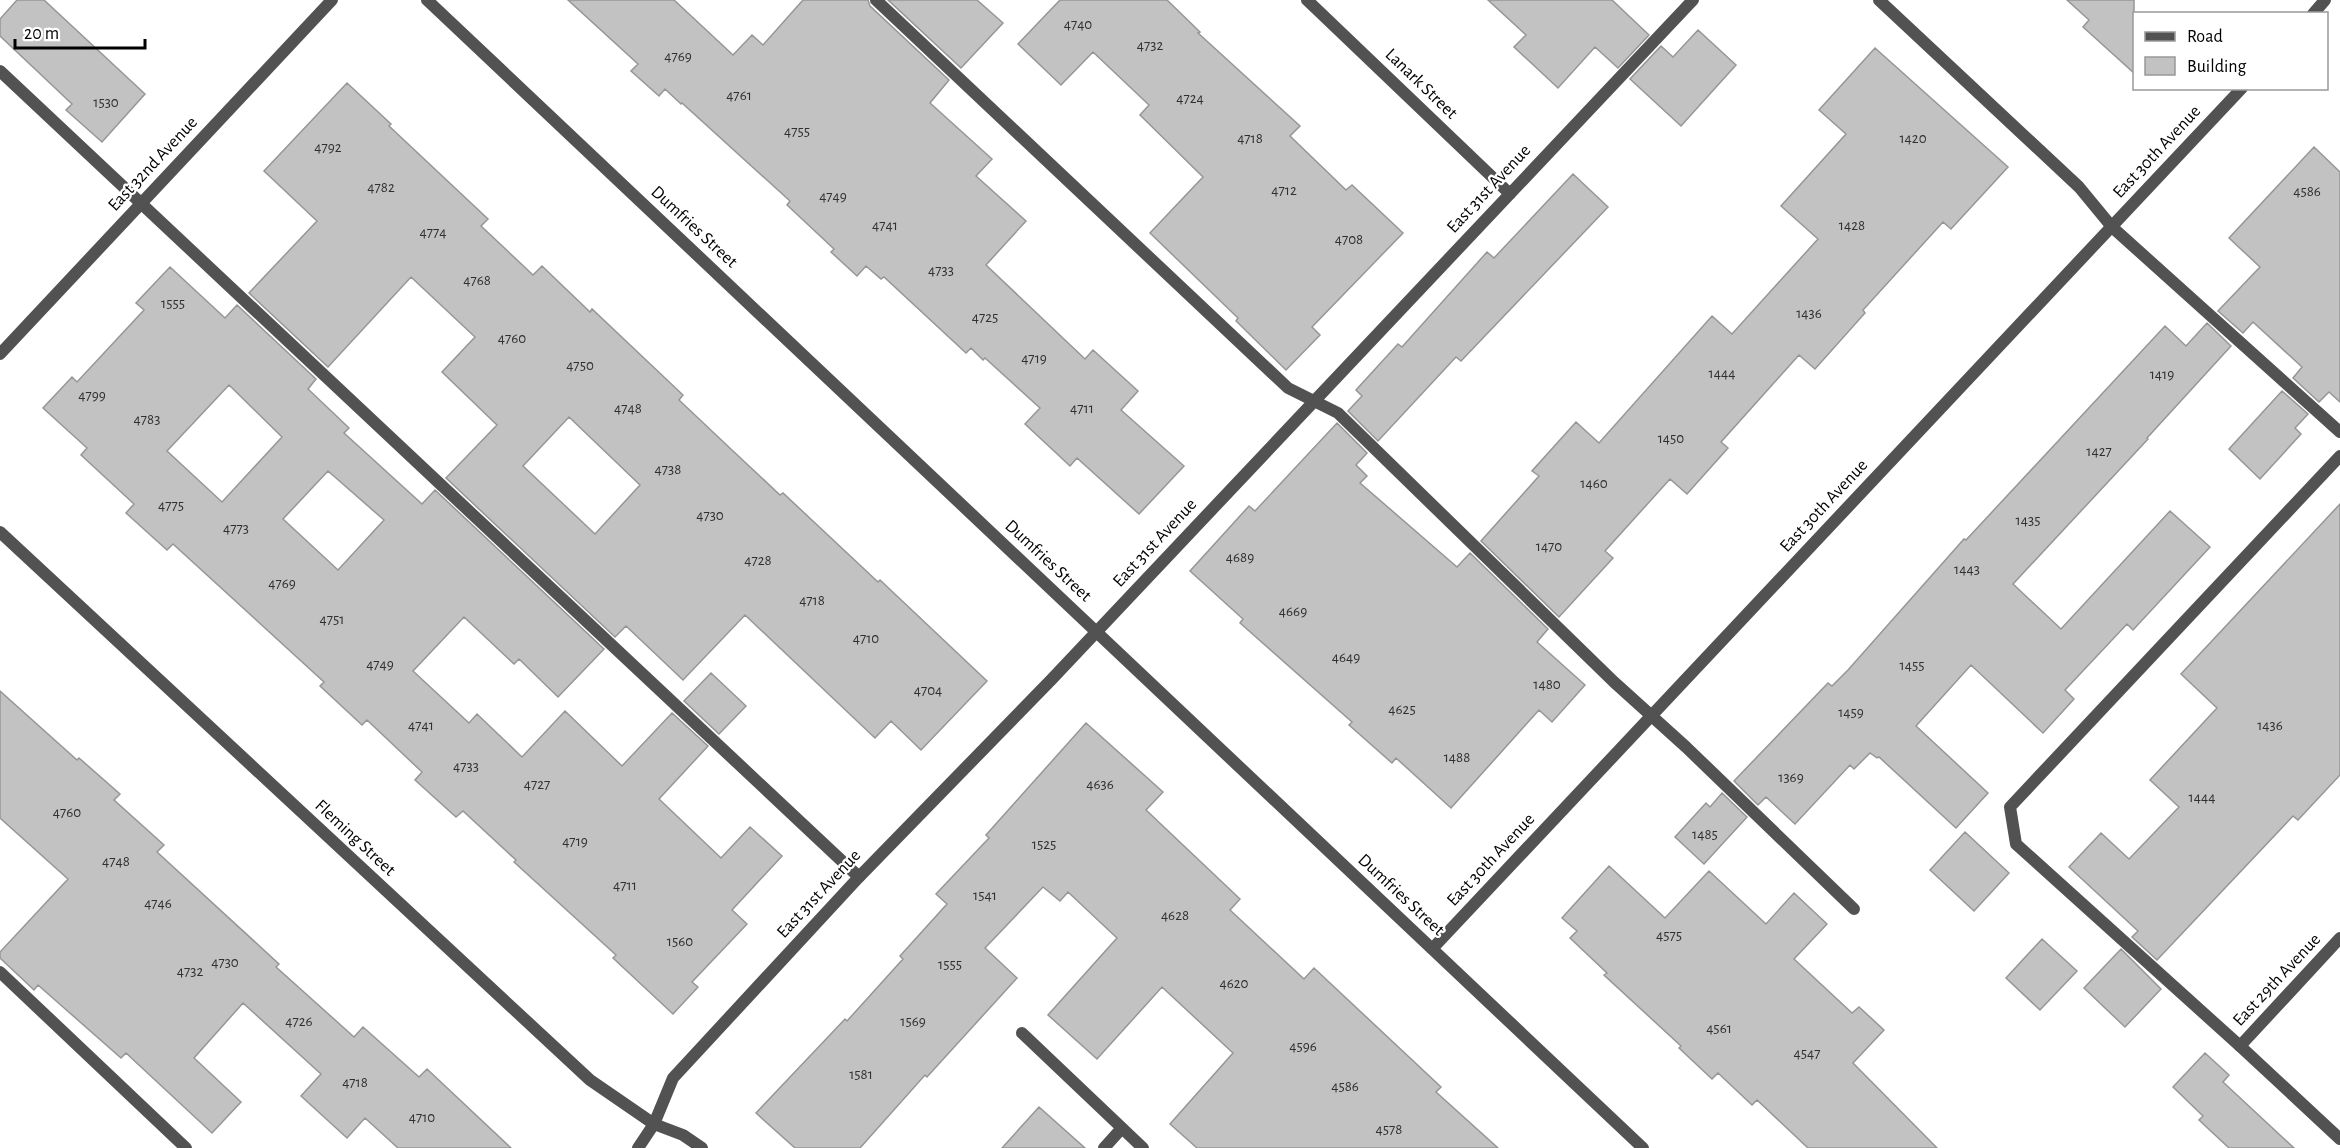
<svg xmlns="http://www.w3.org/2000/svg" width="2340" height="1148" font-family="'Alegreya Sans',sans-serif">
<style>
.building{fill:#c2c2c2;stroke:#969696;stroke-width:1.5;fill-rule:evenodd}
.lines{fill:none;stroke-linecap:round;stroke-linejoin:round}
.service{stroke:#525252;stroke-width:12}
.minor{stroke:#525252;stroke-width:12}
.labels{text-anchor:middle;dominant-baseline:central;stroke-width:4.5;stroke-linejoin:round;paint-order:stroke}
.number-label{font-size:15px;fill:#303030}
.street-label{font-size:18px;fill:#000;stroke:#fff}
</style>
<rect width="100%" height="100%" fill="#fff"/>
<!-- building -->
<path class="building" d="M 17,0 L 44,0 L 145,94 L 102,142 L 66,110 L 72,104 L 0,36 L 0,19 Z
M 568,0 L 674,0 L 733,55 L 752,35 L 763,45 L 803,0 L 868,0 L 870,6 L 949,80 L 930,103 L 992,159 L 976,176 L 1026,221 L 986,265 L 1085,359 L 1093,350 L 1138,391 L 1121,410 L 1184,466 L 1139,514 L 1077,458 L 1070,466 L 1025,424 L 1040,408 L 985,358 L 983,360 L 971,348 L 966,353 L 884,277 L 881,279 L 866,266 L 857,276 L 831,252 L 834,249 L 787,205 L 790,201 L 682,103 L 681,104 L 665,89 L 659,96 L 631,71 L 638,64 Z
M 888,0 L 977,0 L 1003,23 L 961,68 Z
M 1060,0 L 1167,0 L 1200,32 L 1198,33 L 1300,126 L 1290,136 L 1346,190 L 1352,185 L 1403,233 L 1312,327 L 1320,335 L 1286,370 L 1236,321 L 1238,318 L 1150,233 L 1203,177 L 1140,115 L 1149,105 L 1093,52 L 1061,85 L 1018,44 Z
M 1488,0 L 1612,0 L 1649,35 L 1618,68 L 1595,47 L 1558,88 L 1514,47 L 1526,35 Z
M 2067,0 L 2134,0 L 2134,73 L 2083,27 L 2089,20 Z
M 1698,30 L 1736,65 L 1681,126 L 1630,79 L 1661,46 L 1673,57 Z
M 1875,48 L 2008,167 L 1951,229 L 1943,222 L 1863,310 L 1865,313 L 1815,369 L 1799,355 L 1721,442 L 1728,448 L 1687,494 L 1670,479 L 1605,551 L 1613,558 L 1559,617 L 1481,541 L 1539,476 L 1532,471 L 1576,422 L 1599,443 L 1712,316 L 1732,334 L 1818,239 L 1781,206 L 1846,134 L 1819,110 Z
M 347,83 L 391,124 L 389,126 L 488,219 L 481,226 L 533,275 L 542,266 L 590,312 L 592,309 L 683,395 L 679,400 L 733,451 L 780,495 L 783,493 L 878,582 L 880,580 L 987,681 L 921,750 L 891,721 L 875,738 L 745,615 L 683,680 L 626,626 L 615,637 L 446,478 L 497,425 L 442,372 L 475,337 L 411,277 L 328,367 L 249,293 L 317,221 L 264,171 ZM 569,417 L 640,485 L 595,534 L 523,466 Z
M 2314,147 L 2340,172 L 2340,402 L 2329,392 L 2319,402 L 2293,378 L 2302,367 L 2253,322 L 2243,333 L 2218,311 L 2260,267 L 2229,238 Z
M 1573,174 L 1608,207 L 1461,361 L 1456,357 L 1378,441 L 1348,411 L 1362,396 L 1356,390 L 1398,344 L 1402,347 L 1487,252 L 1494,258 Z
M 170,267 L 225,318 L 237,305 L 316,379 L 308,389 L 349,428 L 344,433 L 422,504 L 435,490 L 604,649 L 558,697 L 519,659 L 514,664 L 464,617 L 413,671 L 469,723 L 477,714 L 522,757 L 565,711 L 622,766 L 672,713 L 708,746 L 659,799 L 721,858 L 750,827 L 782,856 L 732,910 L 747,924 L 692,982 L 698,987 L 673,1014 L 613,958 L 616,955 L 514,862 L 516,860 L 463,811 L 456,817 L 415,780 L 422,772 L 367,720 L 362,725 L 320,686 L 324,682 L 173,544 L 167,550 L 126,513 L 134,504 L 81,455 L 87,448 L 43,408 L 72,377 L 77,382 L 144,310 L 136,303 ZM 229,385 L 282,437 L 222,502 L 167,451 ZM 328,471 L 384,520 L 338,570 L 283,519 Z
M 2207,323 L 2231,346 L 2147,438 L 2148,439 L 2013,584 L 2061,629 L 2170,511 L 2210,547 L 2133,630 L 2127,624 L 2065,690 L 2074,699 L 2043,733 L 1971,665 L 1916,726 L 1988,793 L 1956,828 L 1879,757 L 1877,758 L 1870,753 L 1854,769 L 1850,765 L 1795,824 L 1766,797 L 1758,805 L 1734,781 L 1828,683 L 1832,686 L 1848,670 L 1964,539 L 1966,540 L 2165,326 L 2186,346 Z
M 2282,391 L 2308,414 L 2295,428 L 2301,434 L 2260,479 L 2229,449 Z
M 1337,423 L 1367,453 L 1356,465 L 1367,476 L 1360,483 L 1457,567 L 1470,553 L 1548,629 L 1537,642 L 1585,685 L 1552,722 L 1539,710 L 1451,808 L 1396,758 L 1392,763 L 1349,725 L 1352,722 L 1240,623 L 1243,619 L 1190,571 L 1249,506 L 1255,511 Z
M 2340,504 L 2340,775 L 2298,820 L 2293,816 L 2157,960 L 2132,937 L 2138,931 L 2069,867 L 2101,833 L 2129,859 L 2179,807 L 2150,780 L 2217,708 L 2181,674 Z
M 711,673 L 746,706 L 719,734 L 684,701 Z
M 0,691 L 77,760 L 79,758 L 120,794 L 114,800 L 164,845 L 157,852 L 279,964 L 276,967 L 354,1037 L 363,1027 L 419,1077 L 427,1069 L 511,1148 L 398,1148 L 365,1118 L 347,1138 L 301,1096 L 321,1074 L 243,1003 L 194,1058 L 241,1102 L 212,1133 L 126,1053 L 121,1058 L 38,985 L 34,990 L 0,958 L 0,952 L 68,879 L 0,818 Z
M 1086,723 L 1163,792 L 1146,810 L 1240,899 L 1230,910 L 1304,979 L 1314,968 L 1441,1087 L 1436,1092 L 1498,1148 L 1197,1148 L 1170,1124 L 1233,1053 L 1162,987 L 1097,1059 L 1048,1015 L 1117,938 L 1068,892 L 1060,901 L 1043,887 L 985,948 L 1017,978 L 927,1077 L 925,1075 L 860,1148 L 795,1148 L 756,1113 L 845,1019 L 847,1021 L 903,959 L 900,956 L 947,904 L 936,894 L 989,838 L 986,835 Z
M 1722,793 L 1747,817 L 1704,864 L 1675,837 L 1706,803 L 1710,807 Z
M 1965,832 L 2009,873 L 1974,911 L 1930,870 Z
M 1609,866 L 1665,918 L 1709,871 L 1766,924 L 1794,893 L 1827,924 L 1794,959 L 1852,1013 L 1859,1007 L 1884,1030 L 1853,1063 L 1937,1148 L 1808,1148 L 1757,1100 L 1752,1105 L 1718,1073 L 1712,1079 L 1679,1048 L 1681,1046 L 1604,975 L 1607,973 L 1570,938 L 1577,931 L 1562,918 Z
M 2042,939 L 2077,971 L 2040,1010 L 2006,978 Z
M 2121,949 L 2161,989 L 2125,1027 L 2084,988 Z
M 2205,1053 L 2229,1075 L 2223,1082 L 2294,1148 L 2229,1148 L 2199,1120 L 2203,1116 L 2173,1087 Z
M 1039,1107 L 1085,1148 L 1002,1148 Z"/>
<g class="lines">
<!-- service -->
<path class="service" d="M 876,0 L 1288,388 L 1338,413 L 1614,682 L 1686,747 L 1854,909
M 1879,0 L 2079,187 L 2112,227 L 2340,432
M 0,71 L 859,877
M 2340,456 L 2010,807 L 2016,844 L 2240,1046 L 2340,1139
M 0,972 L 186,1148
M 1022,1033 L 1122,1128
M 1104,1148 L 1122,1128 L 1143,1148"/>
<!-- minor -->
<path class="minor" d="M 427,0 L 1643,1148
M 1307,0 L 1510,194
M 2313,14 L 2325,0
M 0,354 L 332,0
M 0,532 L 590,1080 L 654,1124 L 683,1135 L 702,1148
M 1432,949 L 2242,88
M 2240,1046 L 2340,938
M 638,1148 L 654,1124 L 673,1078 L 859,877 L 1051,680 L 1693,0"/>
</g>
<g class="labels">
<!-- number labels -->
<g class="number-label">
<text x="1078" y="24">4740</text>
<text x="1150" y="45">4732</text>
<text x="678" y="56">4769</text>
<text x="739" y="95">4761</text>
<text x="1190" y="98">4724</text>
<text x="106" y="102">1530</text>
<text x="797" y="131">4755</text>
<text x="1250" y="138">4718</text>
<text x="1913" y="138">1420</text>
<text x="328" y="147">4792</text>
<text x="381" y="187">4782</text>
<text x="1284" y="190">4712</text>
<text x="2307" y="191">4586</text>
<text x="833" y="196">4749</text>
<text x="885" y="225">4741</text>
<text x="1852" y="225">1428</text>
<text x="433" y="232">4774</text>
<text x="1349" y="239">4708</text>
<text x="941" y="270">4733</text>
<text x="477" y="280">4768</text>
<text x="173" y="303">1555</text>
<text x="1809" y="313">1436</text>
<text x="985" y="317">4725</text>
<text x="512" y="338">4760</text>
<text x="1034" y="358">4719</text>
<text x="580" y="365">4750</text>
<text x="1722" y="373">1444</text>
<text x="2162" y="374">1419</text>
<text x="92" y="395">4799</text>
<text x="628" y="408">4748</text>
<text x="1082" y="408">4711</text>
<text x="147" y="419">4783</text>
<text x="1671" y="438">1450</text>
<text x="2099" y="451">1427</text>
<text x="668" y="469">4738</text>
<text x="1594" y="483">1460</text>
<text x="171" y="505">4775</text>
<text x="710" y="515">4730</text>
<text x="2028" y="520">1435</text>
<text x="236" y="528">4773</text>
<text x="1549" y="546">1470</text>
<text x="1240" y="557">4689</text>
<text x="758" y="560">4728</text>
<text x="1967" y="569">1443</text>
<text x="282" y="583">4769</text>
<text x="812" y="600">4718</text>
<text x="1293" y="611">4669</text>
<text x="332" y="619">4751</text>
<text x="866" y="638">4710</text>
<text x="1346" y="657">4649</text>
<text x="380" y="664">4749</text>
<text x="1912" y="665">1455</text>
<text x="1547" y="684">1480</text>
<text x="928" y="690">4704</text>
<text x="1402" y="709">4625</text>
<text x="1851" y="712">1459</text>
<text x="421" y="725">4741</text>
<text x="2270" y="725">1436</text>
<text x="1457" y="757">1488</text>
<text x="466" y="766">4733</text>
<text x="1791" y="777">1369</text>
<text x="537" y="784">4727</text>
<text x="1100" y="784">4636</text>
<text x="2202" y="797">1444</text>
<text x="67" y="812">4760</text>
<text x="1705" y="834">1485</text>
<text x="575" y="841">4719</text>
<text x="1044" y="844">1525</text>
<text x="116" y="861">4748</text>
<text x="625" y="885">4711</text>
<text x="985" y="895">1541</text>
<text x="158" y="903">4746</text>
<text x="1175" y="915">4628</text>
<text x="1669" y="935">4575</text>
<text x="680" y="941">1560</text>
<text x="225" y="962">4730</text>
<text x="950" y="964">1555</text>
<text x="190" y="971">4732</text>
<text x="1234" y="983">4620</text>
<text x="299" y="1021">4726</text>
<text x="913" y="1021">1569</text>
<text x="1719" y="1028">4561</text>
<text x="1303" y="1046">4596</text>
<text x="1807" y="1053">4547</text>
<text x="861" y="1074">1581</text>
<text x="355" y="1082">4718</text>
<text x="1345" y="1086">4586</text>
<text x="422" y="1117">4710</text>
<text x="1389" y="1129">4578</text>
</g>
<!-- street labels -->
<g class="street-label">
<text transform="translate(1421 84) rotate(44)">Lanark Street</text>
<text transform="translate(2157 152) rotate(-47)">East 30th Avenue</text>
<text transform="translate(153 164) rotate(-47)">East 32nd Avenue</text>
<text transform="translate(1489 189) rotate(-47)">East 31st Avenue</text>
<text transform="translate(694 227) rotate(43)">Dumfries Street</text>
<text transform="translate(1824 506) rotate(-47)">East 30th Avenue</text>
<text transform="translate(1155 543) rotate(-47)">East 31st Avenue</text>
<text transform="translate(1048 561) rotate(43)">Dumfries Street</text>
<text transform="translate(355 838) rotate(43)">Fleming Street</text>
<text transform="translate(1491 860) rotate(-47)">East 30th Avenue</text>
<text transform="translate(819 894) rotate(-47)">East 31st Avenue</text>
<text transform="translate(1401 895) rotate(43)">Dumfries Street</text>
<text transform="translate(2277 980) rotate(-47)">East 29th Avenue</text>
</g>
</g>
<!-- legend -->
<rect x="2133" y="12" width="195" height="78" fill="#ffffff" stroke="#999999" stroke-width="1.5"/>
<rect x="2145" y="32" width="30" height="9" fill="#525252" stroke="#999999" stroke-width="1.5"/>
<text x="2187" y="42" font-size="18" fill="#000000">Road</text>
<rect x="2145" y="57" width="30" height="18" fill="#c2c2c2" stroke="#999999" stroke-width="1.5"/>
<text x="2187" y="72" font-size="18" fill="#000000">Building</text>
<!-- scale -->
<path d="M15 39v9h130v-9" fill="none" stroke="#000000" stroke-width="3"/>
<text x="24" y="39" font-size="18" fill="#000000" stroke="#ffffff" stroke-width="4.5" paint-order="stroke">20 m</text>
</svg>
